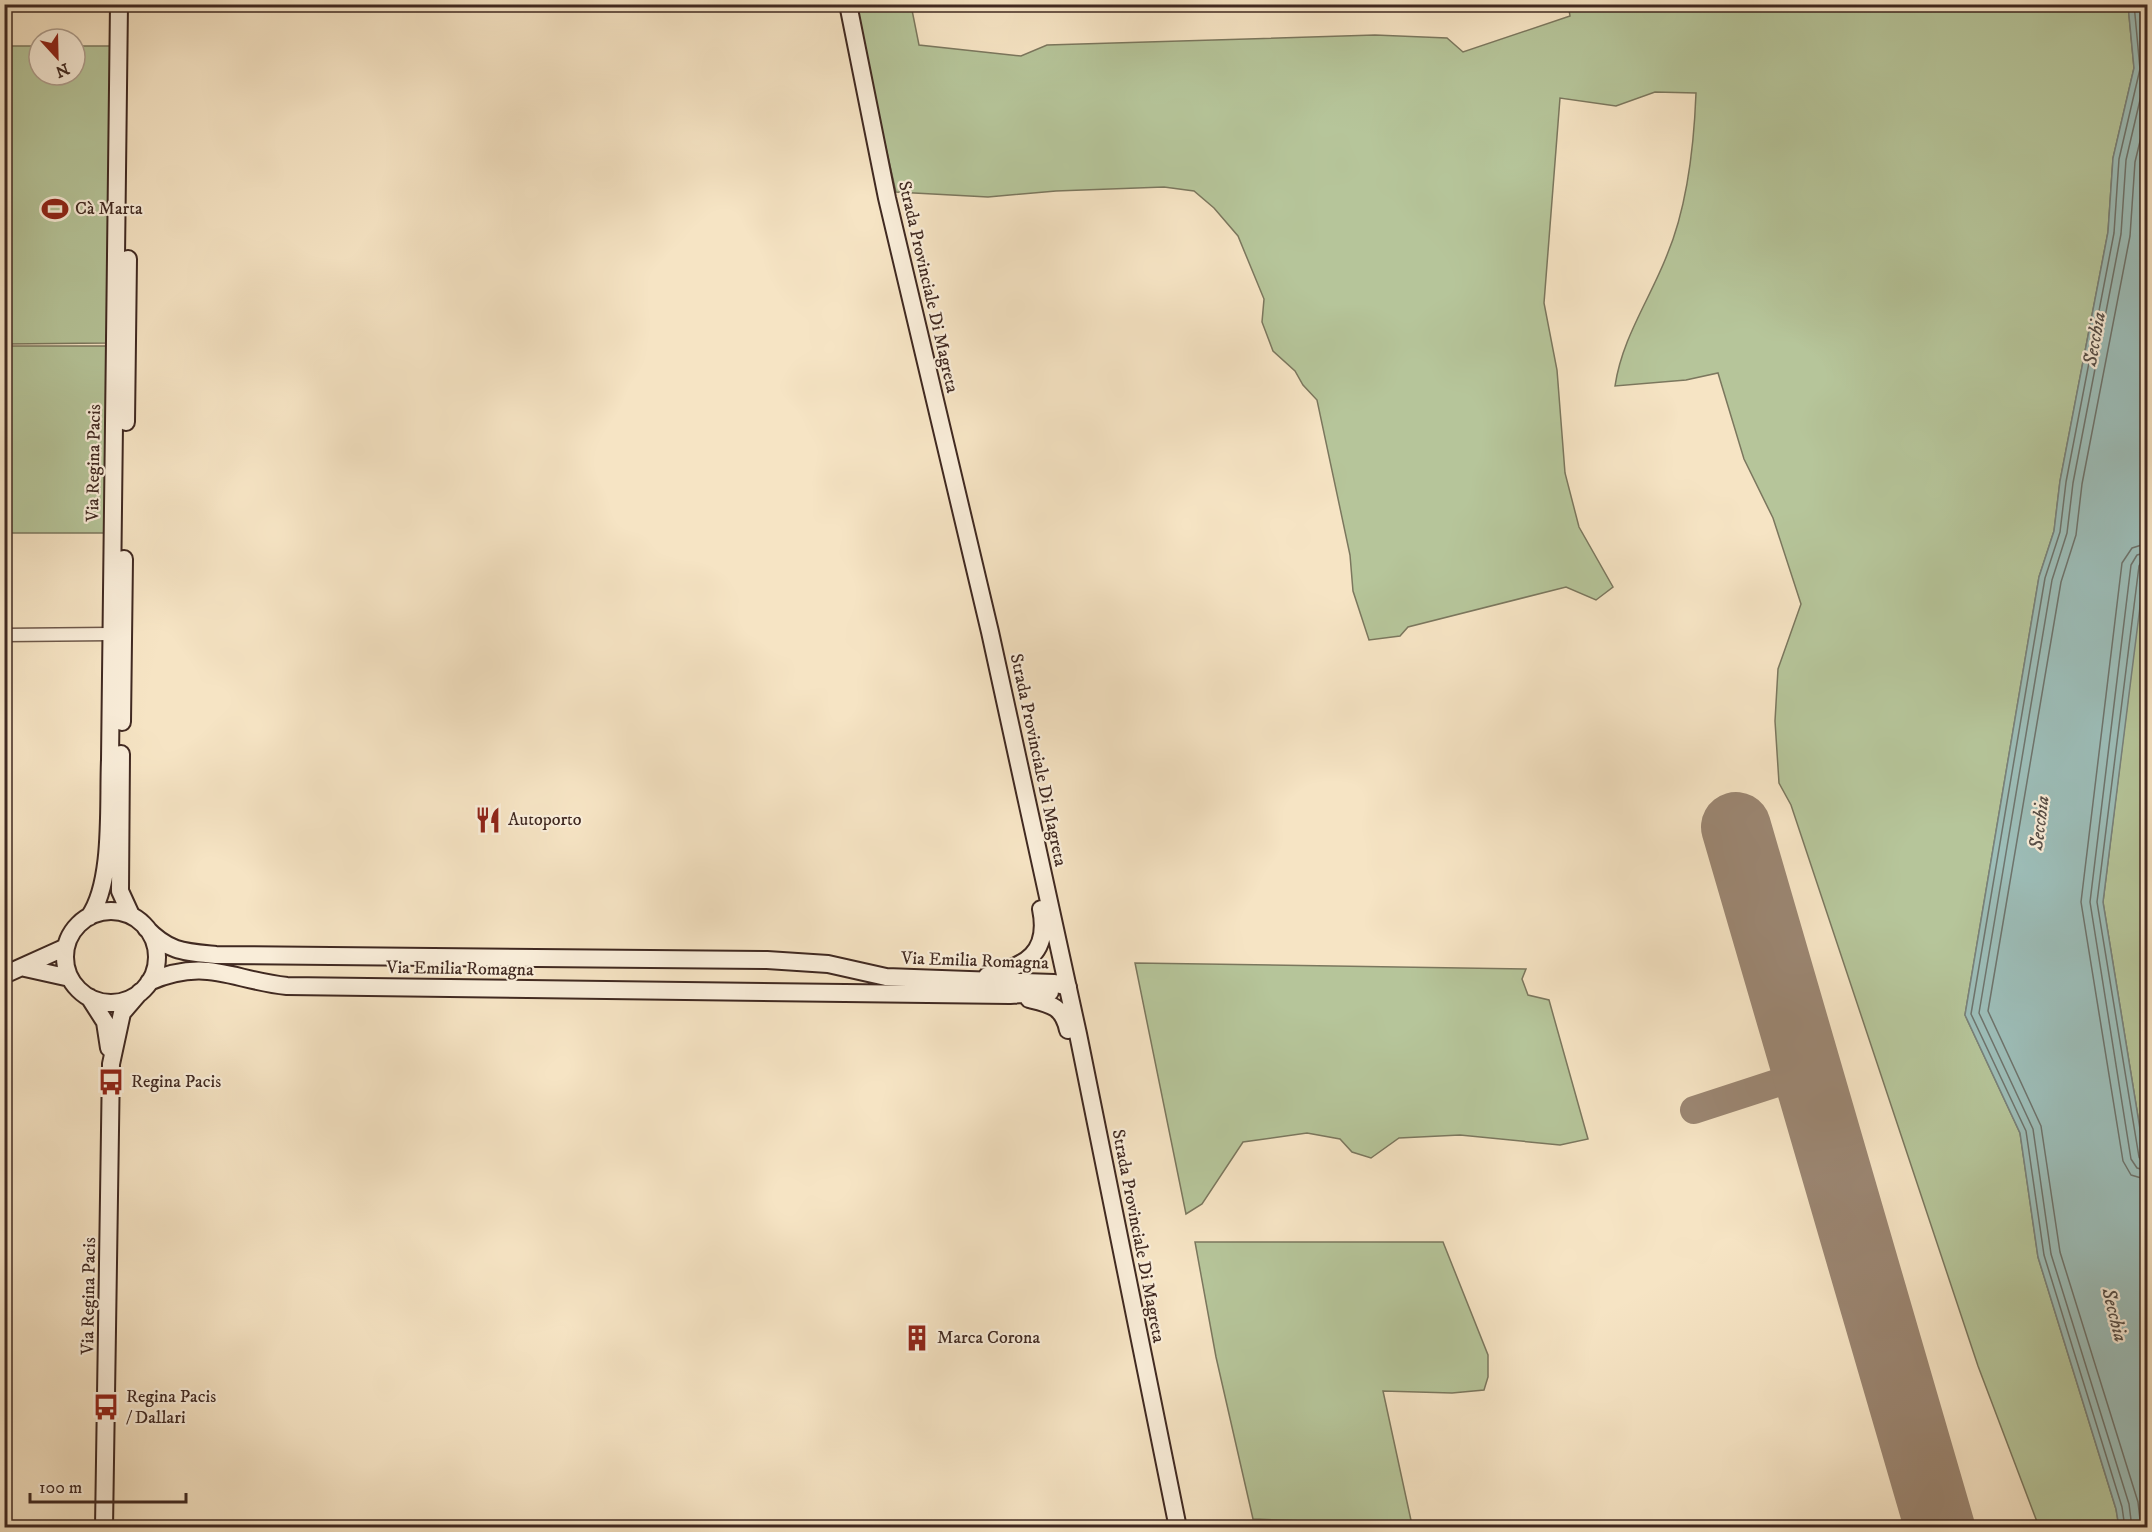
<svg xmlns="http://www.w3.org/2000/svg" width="2152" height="1532" font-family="'IM FELL DW Pica',serif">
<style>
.green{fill:#b6c59a;stroke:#7b775e;stroke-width:1.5}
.water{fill:#9dbeb9;stroke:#78827c;stroke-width:1.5}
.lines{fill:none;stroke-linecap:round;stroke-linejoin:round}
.shore{stroke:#6e746d;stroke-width:1.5}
.taxiway{stroke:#9b8672;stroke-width:28}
.runway{stroke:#9b8672;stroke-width:70}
.street-casing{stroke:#6e584a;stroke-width:15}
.secondary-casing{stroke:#402921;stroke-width:20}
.street{stroke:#f9edd9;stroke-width:12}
.secondary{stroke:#f9edd9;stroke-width:16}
.labels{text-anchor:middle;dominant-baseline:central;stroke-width:4.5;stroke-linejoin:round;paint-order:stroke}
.poi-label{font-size:18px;fill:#402921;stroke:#f9edd9;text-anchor:start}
.street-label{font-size:18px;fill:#402921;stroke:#f9edd9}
.water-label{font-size:20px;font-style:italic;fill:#574e47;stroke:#f9edd9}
</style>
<rect width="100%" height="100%" fill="#f6e4c4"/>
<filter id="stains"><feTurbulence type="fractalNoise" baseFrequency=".00333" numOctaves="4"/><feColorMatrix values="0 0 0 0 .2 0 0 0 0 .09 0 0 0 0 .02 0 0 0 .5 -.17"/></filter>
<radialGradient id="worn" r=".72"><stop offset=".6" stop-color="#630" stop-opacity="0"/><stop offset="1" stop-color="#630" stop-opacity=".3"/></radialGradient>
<!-- green -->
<path class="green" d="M 1568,4 L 2128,5 L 2134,68 L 2113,158 L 2108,232 L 2060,481 L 2054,531 L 2039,577 L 1965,1015 L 2020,1133 L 2038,1257 L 2116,1509 L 2119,1527 L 2039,1527 L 1978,1366 L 1791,805 L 1779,783 L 1775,721 L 1778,669 L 1801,604 L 1773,518 L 1744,459 L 1718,373 L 1686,380 L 1615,386 C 1622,338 1650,299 1667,255 C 1688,205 1694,146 1696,93 L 1655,92 L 1616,106 L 1560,98 L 1544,303 L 1557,370 L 1565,473 L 1579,527 L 1613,587 L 1596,600 L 1566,587 L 1408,627 L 1400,636 L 1369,640 L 1353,591 L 1350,555 L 1317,400 L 1303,385 L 1295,371 L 1273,351 L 1262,322 L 1264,299 L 1238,236 L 1214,208 L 1194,191 L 1164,187 L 1056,191 L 988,197 L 896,192 L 864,52 L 856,5 L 911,5 L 919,45 L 1021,56 L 1047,45 L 1375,35 L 1447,38 L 1463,52 L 1570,16 Z
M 4,46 L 39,46 L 39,75 L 75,75 L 75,46 L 110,46 L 119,313 L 106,335 L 106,343 L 5,344 Z
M 4,346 L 106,346 L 105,533 L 5,533 Z
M 2147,543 L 2147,1172 L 2103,902 Z
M 1135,963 L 1526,969 L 1522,979 L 1528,995 L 1549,1000 L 1588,1139 L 1560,1145 L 1460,1135 L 1399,1138 L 1371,1158 L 1352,1152 L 1340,1139 L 1307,1133 L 1243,1142 L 1202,1204 L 1186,1214 Z
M 1195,1242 L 1443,1242 L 1488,1355 L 1488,1377 L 1484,1390 L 1452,1393 L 1383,1391 L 1412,1525 L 1253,1519 L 1216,1357 Z"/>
<!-- water -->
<path class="water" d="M 2128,5 L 2148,5 L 2148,543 L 2103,902 L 2147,1172 L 2147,1528 L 2119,1527 L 2116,1509 L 2038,1257 L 2020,1133 L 1965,1015 L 2039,577 L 2054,531 L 2060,481 L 2108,232 L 2113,158 L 2134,68 Z"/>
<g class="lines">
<!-- shore -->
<path class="shore" d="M 2148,543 L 2132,548 L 2122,563 L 2081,902 L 2123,1161 L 2131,1175 L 2148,1180
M 2148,552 L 2137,555 L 2131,565 L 2090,902 L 2131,1159 L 2137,1168 L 2148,1171
M 2148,560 L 2142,561 L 2139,566 L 2097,902 L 2139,1157 L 2142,1162 L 2148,1163
M 2125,1528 L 2122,1507 L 2044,1255 L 2026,1131 L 1971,1014 L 2045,578 L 2060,532 L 2066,482 L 2114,233 L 2119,159 L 2140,69 L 2134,4
M 2132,1528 L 2129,1504 L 2051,1254 L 2033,1129 L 1979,1013 L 2052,580 L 2067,533 L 2073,483 L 2121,234 L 2126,160 L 2147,70 L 2142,4
M 2141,1528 L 2138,1502 L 2060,1252 L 2041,1126 L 1988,1011 L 2061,582 L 2076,535 L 2082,484 L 2130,236 L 2135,162 L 2148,108"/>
<!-- taxiway -->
<path class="taxiway" d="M 1694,1110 L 1808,1073"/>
<!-- runway -->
<path class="runway" d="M 1736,827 L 1940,1528"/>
<!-- street casing -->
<g class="street-casing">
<path id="street" d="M 4,635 L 111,634"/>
</g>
<!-- secondary casing -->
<g class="secondary-casing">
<path id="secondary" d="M 848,4 L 887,198 L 990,632 L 1078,1034 L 1178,1528
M 126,422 L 128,259
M 122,722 L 124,559
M 121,754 L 120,891 L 131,915
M65 957a46 46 0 1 1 92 0a46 46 0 1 1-92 0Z
M 89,917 C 114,882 108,804 110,760 L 119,4
M 146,928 C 169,952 184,952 216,955 L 767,960 L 828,964 L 886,977 L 1054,983 L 1068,987
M 25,968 L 70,978
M 4,975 L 66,947
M 987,976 C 1026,966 1050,953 1041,909
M 149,982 C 206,957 231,980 287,986 L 1010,995 L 1050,992
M 89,997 L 105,1022 L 109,1048
M 1029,999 C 1050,1004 1063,1006 1068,1030
M 104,1528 L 111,1064 L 122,1013 L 140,992"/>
</g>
<!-- street -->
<use href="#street" class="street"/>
<!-- secondary -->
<use href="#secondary" class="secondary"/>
</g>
<!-- icons -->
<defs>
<g id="stadium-bare" transform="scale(2.07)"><path d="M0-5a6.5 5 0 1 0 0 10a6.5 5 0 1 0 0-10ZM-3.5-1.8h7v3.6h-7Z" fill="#8f2418" stroke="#f9edd9" stroke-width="2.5" paint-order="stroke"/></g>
<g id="restaurant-bare" transform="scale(2.07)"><path d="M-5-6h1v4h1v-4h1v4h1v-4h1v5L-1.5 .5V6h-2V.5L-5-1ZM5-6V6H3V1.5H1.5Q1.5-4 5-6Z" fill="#8f2418" stroke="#f9edd9" stroke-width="2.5" paint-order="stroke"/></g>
<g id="bus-bare" transform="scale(2.07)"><path d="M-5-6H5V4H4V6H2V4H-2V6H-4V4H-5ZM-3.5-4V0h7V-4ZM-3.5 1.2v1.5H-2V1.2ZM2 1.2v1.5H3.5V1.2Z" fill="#8f2418" stroke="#f9edd9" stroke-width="2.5" paint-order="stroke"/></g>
<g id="building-bare" transform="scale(2.07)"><path d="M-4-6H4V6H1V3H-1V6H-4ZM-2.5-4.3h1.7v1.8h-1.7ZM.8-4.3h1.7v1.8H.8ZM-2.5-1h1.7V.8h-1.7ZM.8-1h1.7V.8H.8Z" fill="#8f2418" stroke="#f9edd9" stroke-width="2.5" paint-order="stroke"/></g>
</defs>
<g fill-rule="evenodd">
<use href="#stadium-bare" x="55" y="209"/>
<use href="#restaurant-bare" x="488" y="820"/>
<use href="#bus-bare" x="111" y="1082"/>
<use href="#building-bare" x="917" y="1338"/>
<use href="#bus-bare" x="106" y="1407"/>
</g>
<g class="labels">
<!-- poi labels -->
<g class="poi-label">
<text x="75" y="209">Cà Marta</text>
<text x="508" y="820">Autoporto</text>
<text x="131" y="1082">Regina Pacis</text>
<text x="937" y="1338">Marca Corona</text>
<text x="126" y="1397">Regina Pacis<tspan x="126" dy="21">/ Dallari</tspan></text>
</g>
<!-- street labels -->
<g class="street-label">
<text transform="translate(928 287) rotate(77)">Strada Provinciale Di Magreta</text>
<text transform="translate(94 463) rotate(-89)">Via Regina Pacis</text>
<text transform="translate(1038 760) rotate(78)">Strada Provinciale Di Magreta</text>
<text transform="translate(975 961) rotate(2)">Via Emilia Romagna</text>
<text transform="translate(460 969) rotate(1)">Via Emilia Romagna</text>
<text transform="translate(1138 1236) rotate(79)">Strada Provinciale Di Magreta</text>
<text transform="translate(89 1296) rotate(-89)">Via Regina Pacis</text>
</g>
<!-- water labels -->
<g class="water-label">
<text transform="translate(2095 339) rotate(-80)">Secchia</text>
<text transform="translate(2040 823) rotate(-83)">Secchia</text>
<text transform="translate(2114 1315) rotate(76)">Secchia</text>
</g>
</g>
<!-- margin -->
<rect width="2152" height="1532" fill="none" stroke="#f6e4c4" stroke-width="24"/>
<rect x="6" y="6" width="2140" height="1520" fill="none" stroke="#402921" stroke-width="3"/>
<rect x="12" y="12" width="2128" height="1508" fill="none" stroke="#402921" stroke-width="1.5"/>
<!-- north arrow -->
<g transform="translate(57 57) rotate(158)"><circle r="28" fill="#f9edd9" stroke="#af9f8f" stroke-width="1.5"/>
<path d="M0-4.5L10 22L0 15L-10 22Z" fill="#8f2418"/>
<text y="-9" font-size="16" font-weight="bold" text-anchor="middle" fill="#402921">N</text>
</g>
<!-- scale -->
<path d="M30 1493v9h156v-9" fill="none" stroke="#402921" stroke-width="3"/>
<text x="39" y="1493" font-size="18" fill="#402921" stroke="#f9edd9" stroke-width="4.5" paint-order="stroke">100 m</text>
<rect width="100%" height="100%" filter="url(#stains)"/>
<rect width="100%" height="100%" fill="url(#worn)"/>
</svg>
